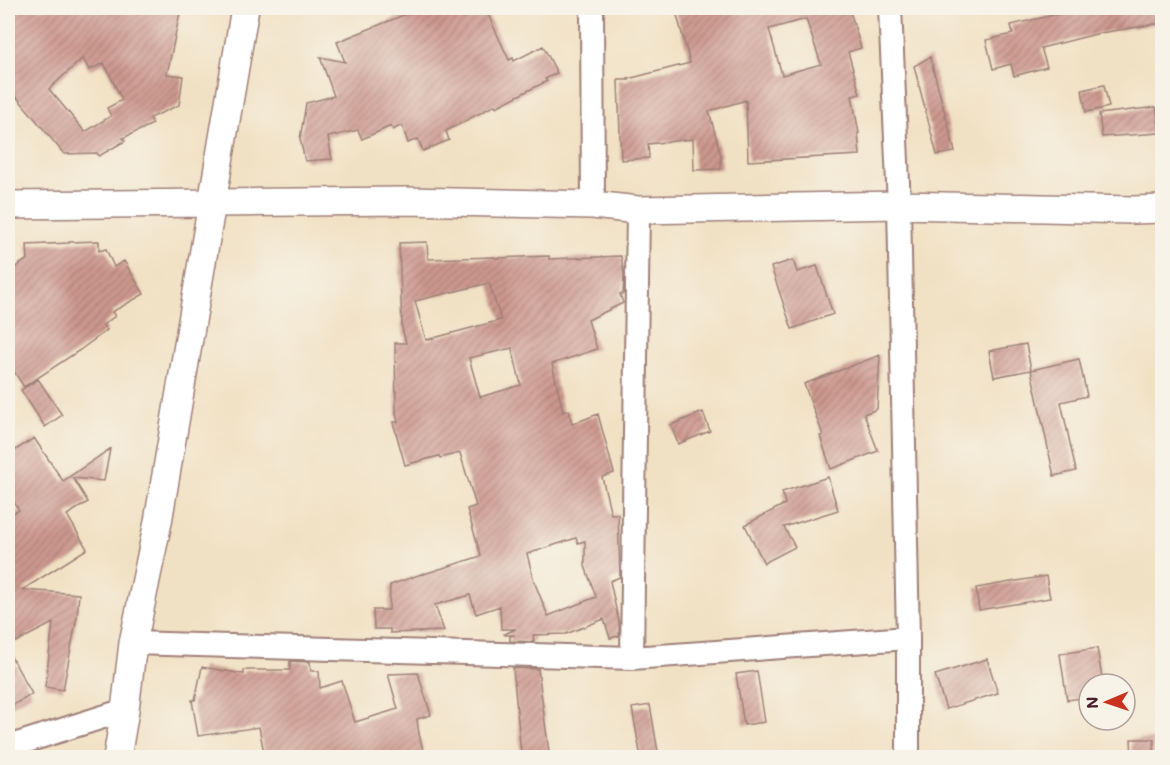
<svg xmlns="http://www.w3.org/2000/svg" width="1170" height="765" font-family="Mali,sans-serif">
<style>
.building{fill:url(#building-hatch);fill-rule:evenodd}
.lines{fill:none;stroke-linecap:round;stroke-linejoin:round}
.minor-casing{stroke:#9e8078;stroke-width:26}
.tertiary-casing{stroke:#9e8078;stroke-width:30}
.minor{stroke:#fff;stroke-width:22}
.tertiary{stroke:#fff;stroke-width:27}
</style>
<defs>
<pattern id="building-hatch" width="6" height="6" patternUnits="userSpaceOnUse" patternTransform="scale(1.5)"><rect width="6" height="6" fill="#cd988e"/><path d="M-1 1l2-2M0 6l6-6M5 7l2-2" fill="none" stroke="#a87b74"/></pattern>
</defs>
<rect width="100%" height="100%" fill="#f7f3e8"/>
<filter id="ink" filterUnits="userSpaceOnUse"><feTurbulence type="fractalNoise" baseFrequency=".0167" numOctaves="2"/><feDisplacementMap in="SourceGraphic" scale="12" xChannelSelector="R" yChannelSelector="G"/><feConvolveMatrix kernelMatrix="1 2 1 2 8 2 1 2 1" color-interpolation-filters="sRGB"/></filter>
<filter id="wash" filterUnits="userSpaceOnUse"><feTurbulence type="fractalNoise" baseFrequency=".008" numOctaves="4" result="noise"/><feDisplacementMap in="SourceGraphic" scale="24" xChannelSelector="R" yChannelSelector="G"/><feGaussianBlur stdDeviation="1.35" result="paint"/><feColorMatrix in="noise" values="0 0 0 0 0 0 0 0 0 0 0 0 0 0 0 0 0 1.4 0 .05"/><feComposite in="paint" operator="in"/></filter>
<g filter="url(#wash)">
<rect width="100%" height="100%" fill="#f1e1c4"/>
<g id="blocks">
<!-- building -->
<path class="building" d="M 8,8 L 181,8 L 167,74 L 183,76 L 179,105 L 150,118 L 153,124 L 123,138 L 125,141 L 99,156 L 97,153 L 64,154 L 17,97 L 8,106 ZM 83,58 L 89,70 L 104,63 L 122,100 L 107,108 L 111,116 L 85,132 L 49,89 Z
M 421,8 L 485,8 L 509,60 L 513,58 L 514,61 L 543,46 L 557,73 L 545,79 L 547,81 L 496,107 L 495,105 L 446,131 L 449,140 L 423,151 L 418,139 L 408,143 L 402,125 L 393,130 L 391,126 L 362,139 L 358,130 L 328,137 L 332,159 L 305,161 L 300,139 L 306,103 L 334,96 L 320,57 L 345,62 L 337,42 Z
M 675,8 L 849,8 L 861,48 L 848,52 L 860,94 L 852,96 L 859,133 L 858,133 L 860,155 L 748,161 L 746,100 L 709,111 L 721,156 L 721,169 L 694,170 L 693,139 L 648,144 L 649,158 L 621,160 L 618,80 L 629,80 L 628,79 L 690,63 ZM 806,19 L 821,64 L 782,75 L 769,29 Z
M 1082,8 L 1089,8 L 1090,12 L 1119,8 L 1162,8 L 1162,23 L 1100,33 L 1041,48 L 1047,67 L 1014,76 L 1011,64 L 993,69 L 986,40 L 1013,34 L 1011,25 Z
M 930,57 L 952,140 L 955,152 L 937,155 L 914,66 Z
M 1104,85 L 1109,107 L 1086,112 L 1082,90 Z
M 1156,107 L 1160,133 L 1102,137 L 1099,114 Z
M 99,241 L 99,251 L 106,249 L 114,267 L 124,261 L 144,294 L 112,312 L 115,316 L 103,325 L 107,330 L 80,350 L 24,387 L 8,362 L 8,272 L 28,259 L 27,245 L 69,243 L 69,242 Z
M 427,242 L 428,259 L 495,257 L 496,258 L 549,256 L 549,259 L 621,256 L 624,275 L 623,294 L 620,294 L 623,303 L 588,320 L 597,349 L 552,364 L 563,412 L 569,410 L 572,424 L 598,414 L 614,473 L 602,477 L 611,514 L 618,514 L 620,577 L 610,581 L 619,623 L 619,636 L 610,638 L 604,619 L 566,634 L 533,635 L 534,642 L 510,641 L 510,636 L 515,635 L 505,635 L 504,634 L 516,629 L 501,629 L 500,606 L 476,614 L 470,595 L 435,605 L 444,631 L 390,633 L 390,629 L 374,629 L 373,610 L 389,610 L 390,585 L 424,573 L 424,574 L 481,556 L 467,509 L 476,506 L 460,453 L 440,458 L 439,456 L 405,465 L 393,422 L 398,422 L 396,413 L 395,343 L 406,343 L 402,328 L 399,243 ZM 489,283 L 501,320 L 426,340 L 415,301 ZM 512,348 L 521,385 L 480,397 L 469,358 ZM 576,538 L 578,543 L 585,541 L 585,566 L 596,597 L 548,616 L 534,581 L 527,554 Z
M 793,260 L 797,272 L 817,266 L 833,314 L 792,329 L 771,267 Z
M 1026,344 L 1031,370 L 994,377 L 989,351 Z
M 880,355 L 877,409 L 864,414 L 878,451 L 831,469 L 820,436 L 823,435 L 804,384 Z
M 1079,359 L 1087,396 L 1061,402 L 1076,471 L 1054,476 L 1031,370 Z
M 38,379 L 62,415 L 45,427 L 21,390 Z
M 703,412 L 710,431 L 678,444 L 671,425 Z
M 34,438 L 63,481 L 110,449 L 104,481 L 73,478 L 88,502 L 67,515 L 87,549 L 22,590 L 79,594 L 77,617 L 63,690 L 45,687 L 53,623 L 16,642 L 8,626 L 8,516 L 19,510 L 8,493 L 8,455 Z
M 828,477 L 838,510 L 784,527 L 795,547 L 764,563 L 745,525 L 785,504 L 782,492 Z
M 1046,576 L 1050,598 L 979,610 L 976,588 Z
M 1097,648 L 1103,684 L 1089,684 L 1089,697 L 1067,700 L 1060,654 Z
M 8,651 L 32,694 L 8,708 Z
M 987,659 L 998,693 L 946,709 L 935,675 Z
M 290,661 L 310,662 L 311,671 L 319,671 L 320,688 L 342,681 L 355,722 L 398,709 L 388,674 L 418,673 L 431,715 L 417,719 L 419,734 L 425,758 L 265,758 L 259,727 L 198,736 L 192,700 L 195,700 L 202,667 L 244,674 L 244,670 L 290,670 Z
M 513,668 L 538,669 L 549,753 L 521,754 Z
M 757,671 L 765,722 L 744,725 L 736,674 Z
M 650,705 L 659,758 L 641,758 L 632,708 Z
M 1131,739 L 1154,739 L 1154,758 L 1132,758 Z"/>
</g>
</g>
<g filter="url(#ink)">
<use href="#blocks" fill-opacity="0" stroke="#9e8078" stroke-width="1.5"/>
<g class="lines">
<!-- minor casing -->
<g class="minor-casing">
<path id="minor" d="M 592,8 L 593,205
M 890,8 L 899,205 L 908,638 L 908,758
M 133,643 L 632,658 L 908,638
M 632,658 L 638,210
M 8,747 L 125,710"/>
</g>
<!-- tertiary casing -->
<g class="tertiary-casing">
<path id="tertiary" d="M 8,205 L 406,201 L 593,205 L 638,210 L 899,205 L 1133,210 L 1162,209
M 117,758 L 125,710 L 133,643 L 158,522 L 245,8"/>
</g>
<!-- minor -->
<use href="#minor" class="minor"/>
<!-- tertiary -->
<use href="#tertiary" class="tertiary"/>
</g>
</g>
<!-- margin -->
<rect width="1170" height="765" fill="none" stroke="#f7f3e8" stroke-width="30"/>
<!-- north arrow -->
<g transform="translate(1107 702) rotate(268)"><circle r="28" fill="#f7f3e8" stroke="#b29e9c" stroke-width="1.5"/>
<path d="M0-4.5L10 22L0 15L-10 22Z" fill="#c8321e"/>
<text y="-9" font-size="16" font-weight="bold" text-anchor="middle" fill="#4a1f2b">N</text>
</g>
</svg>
